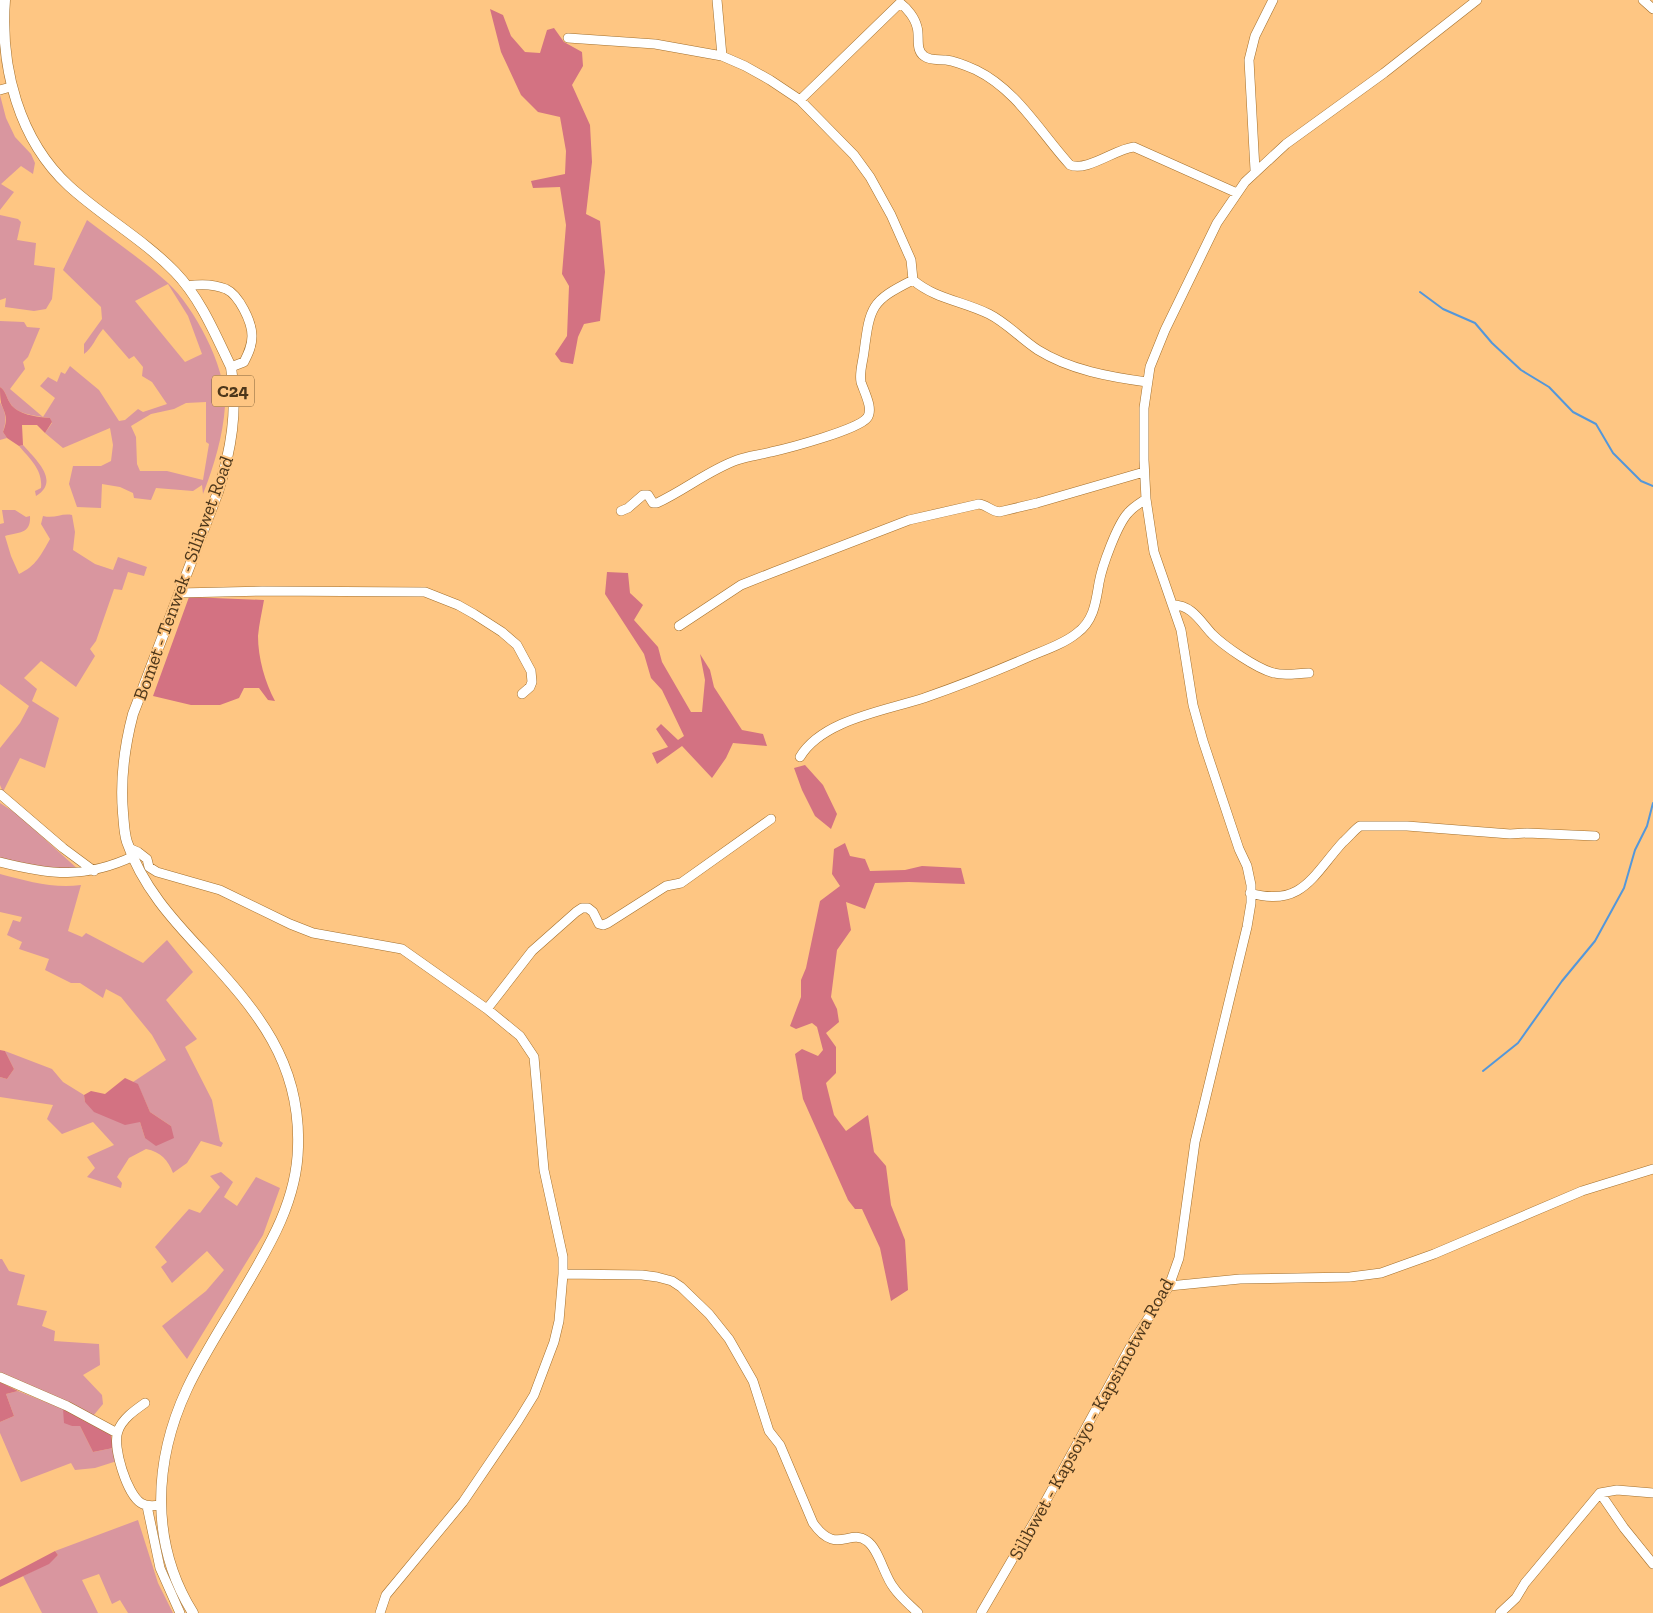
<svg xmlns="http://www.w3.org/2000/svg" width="1653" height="1613" font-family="'Zilla Slab',serif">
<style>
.green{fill:#d9969f;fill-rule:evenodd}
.forest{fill:#d37282}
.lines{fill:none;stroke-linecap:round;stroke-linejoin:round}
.stream{stroke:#5497da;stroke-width:2}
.minor-casing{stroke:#a36f2b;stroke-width:10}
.major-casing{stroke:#a36f2b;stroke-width:11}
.minor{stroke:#fff;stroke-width:9}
.major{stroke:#fff;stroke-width:10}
.labels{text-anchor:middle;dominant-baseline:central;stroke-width:4;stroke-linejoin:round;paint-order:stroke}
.shield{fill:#fec683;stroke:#82623a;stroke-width:1}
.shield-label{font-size:18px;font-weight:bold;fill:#4d371b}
.street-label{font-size:19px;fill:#4d371b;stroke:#fec683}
</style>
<rect width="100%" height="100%" fill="#fec683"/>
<!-- green -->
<path class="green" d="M 0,95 L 6,118 L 15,137 L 31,154 L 35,163 L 33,174 L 21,166 L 1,184 L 14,192 L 0,210 Z
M 0,215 L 18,219 L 21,222 L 17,240 L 36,243 L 34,265 L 55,268 L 52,299 L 46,309 L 34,311 L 5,307 L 6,298 L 0,300 Z
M 87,220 C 114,241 143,260 168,283 C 195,308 227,369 225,406 C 223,436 214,466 203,494 L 202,485 L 193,491 L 156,488 L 151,500 L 134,498 L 133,493 L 120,487 L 102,484 L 101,508 L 77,507 L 69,484 L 73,466 L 101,466 L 111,461 L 113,445 L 110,428 L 63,448 L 45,433 L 52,423 L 50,418 C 38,416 17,415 10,403 C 6,397 6,391 0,387 L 0,321 L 24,322 L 27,327 L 40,328 L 28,357 L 23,362 L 25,369 L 10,389 L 43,417 L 55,398 L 40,386 L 48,377 L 57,382 L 61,372 L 65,374 L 70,366 L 99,390 L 119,421 L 125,420 L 138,409 L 143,412 L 167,404 L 152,382 L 142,376 L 143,367 L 134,356 L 129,359 L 103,329 C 96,337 92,349 84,354 L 84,344 L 102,319 L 101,307 L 63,270 ZM 168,284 L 188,316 L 202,354 L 185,362 L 135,301 ZM 206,402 L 206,442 L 209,444 L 203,480 L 167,471 L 140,471 L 137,464 L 136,437 L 131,426 L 151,414 L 174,409 L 186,403 Z
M 0,402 C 6,413 7,419 3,432 L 7,438 L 0,440 Z
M 23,445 C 35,459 61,481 36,496 L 35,491 L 41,488 C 43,470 30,459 19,446 Z
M 2,510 L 15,510 L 26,517 L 30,516 C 31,534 19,532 5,536 L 11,556 L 19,574 C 36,566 41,555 50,539 L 41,524 L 43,516 C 55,519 61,513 72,515 L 75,532 L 73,550 L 95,564 L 113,570 L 118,557 L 147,567 L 144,576 L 128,572 L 122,590 L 114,589 L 96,641 L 90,649 L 95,656 L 76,687 L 41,661 L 24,678 L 37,689 L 32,701 L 59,718 L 45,768 L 20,758 L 3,792 L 0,785 L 0,748 L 20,723 L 29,706 L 0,684 L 0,524 L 4,523 Z
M 0,803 L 17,814 L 80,871 L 61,871 L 0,858 Z
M 0,874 C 27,881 54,889 81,885 L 68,931 L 82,937 L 86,933 L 143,963 L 167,940 L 193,972 L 166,1000 L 197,1039 L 185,1047 L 212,1100 L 220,1141 L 223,1143 L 221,1147 L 201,1141 L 187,1163 L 173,1173 C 168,1160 161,1152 146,1149 L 129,1158 L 117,1177 L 122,1183 L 121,1188 L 87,1177 L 95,1168 L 87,1157 L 114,1145 L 93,1122 L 62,1134 L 47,1119 L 53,1105 L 0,1097 L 0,1077 L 7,1079 L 14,1069 L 5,1051 L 52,1069 L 63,1082 L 84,1095 L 85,1102 L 140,1122 L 145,1138 L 171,1126 L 150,1112 L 138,1085 L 133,1082 L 166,1060 L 152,1035 L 121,997 L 106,989 L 103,998 L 80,983 L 71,983 L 45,970 L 49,959 L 19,949 L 22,942 L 7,935 L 13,920 L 20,922 L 22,917 L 0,912 Z
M 221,1172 L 233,1182 L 224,1197 L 237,1206 L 256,1177 L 280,1188 L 263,1235 L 187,1359 L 162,1326 L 206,1291 L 224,1270 L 207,1251 L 172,1283 L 161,1267 L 167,1262 L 155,1247 L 189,1209 L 200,1213 L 220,1187 L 210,1176 Z
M 0,1259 L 2,1259 L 9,1271 L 25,1275 L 17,1305 L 47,1311 L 42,1326 L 55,1331 L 54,1341 L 99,1344 L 100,1365 L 83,1375 L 102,1395 L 103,1404 L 93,1416 L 0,1375 Z
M 18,1391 L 63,1409 L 72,1426 L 80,1426 L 93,1452 L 113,1448 L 117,1461 L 95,1468 L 75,1470 L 71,1463 L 21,1482 L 0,1433 L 0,1422 L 14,1416 L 6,1394 Z
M 138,1520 L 158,1583 L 173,1613 L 128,1613 L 120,1600 L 112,1604 L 99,1574 L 82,1580 L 98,1613 L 42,1613 L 23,1576 L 49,1563 L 58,1555 L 55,1551 Z"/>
<!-- forest -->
<path class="forest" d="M 490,9 L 503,15 L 511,36 L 525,52 L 540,53 L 547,30 L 554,28 L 564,42 L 582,52 L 583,66 L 572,85 L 590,125 L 592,162 L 586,214 L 600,221 L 605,272 L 600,321 L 584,324 L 578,337 L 573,364 L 561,362 L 555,354 L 567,336 L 569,286 L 562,274 L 566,225 L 560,187 L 533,188 L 531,181 L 565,174 L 566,151 L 560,117 L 538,112 L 521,95 L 501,52 Z
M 0,387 C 6,391 6,397 10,403 C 17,415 38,417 50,418 L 52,422 L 45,433 L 37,425 L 22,425 L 23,445 L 19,446 L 7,438 L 3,432 C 8,418 6,416 1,403 C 0,398 0,392 0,387 Z
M 607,572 L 628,573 L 630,593 L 643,605 L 634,620 L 658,647 L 662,662 L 691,712 L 702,712 L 705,680 L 700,654 L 710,670 L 714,687 L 742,730 L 763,734 L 767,746 L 733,743 L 726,758 L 712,778 L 682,746 L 657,764 L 652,753 L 668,747 L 656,729 L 661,724 L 678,740 L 684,736 L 662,690 L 651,678 L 644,654 L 605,594 Z
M 189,597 L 264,600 C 262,612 259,624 258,636 C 258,658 265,682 275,701 L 268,700 L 259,688 L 244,688 L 239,698 L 220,705 L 191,705 L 153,696 Z
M 805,765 L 823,785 L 837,814 L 831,829 L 815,816 L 802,790 L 794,768 Z
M 845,843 L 850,856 L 865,859 L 870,871 L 905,870 L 922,866 L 961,868 L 965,884 L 909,882 L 875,883 L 865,909 L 846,902 L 851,930 L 837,950 L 831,997 L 837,1009 L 839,1022 L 826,1033 L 836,1047 L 836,1073 L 826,1083 L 834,1115 L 846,1131 L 868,1115 L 874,1152 L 886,1166 L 891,1205 L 905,1240 L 908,1290 L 891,1301 L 880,1248 L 862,1209 L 855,1209 L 848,1200 L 803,1099 L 795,1054 L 802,1049 L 818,1056 L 823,1050 L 817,1027 L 812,1023 L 796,1029 L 790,1026 L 801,997 L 801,980 L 806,968 L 820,901 L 840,886 L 832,874 L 834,849 Z
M 0,1050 L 5,1051 L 14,1069 L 7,1079 L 0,1077 Z
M 125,1078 L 138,1084 L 150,1112 L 171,1126 L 174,1138 L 156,1146 L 145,1138 L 140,1122 L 125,1125 L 94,1112 L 85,1102 L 84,1095 L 91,1091 L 105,1094 Z
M 0,1382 L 18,1391 L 6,1394 L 14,1416 L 0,1422 Z
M 63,1409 L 101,1426 L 111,1435 L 113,1448 L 93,1452 L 80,1426 L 72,1426 L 64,1423 Z
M 55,1551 L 58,1555 L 49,1564 L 0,1587 L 0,1580 Z"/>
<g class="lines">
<!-- stream -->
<path class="stream" d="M 1420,292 L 1443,309 L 1475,323 L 1492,343 L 1521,370 L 1549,387 L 1573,412 L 1596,424 L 1613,453 L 1641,481 L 1653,486
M 1483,1071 L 1518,1043 L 1562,981 L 1595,941 L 1624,888 L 1635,850 L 1647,826 L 1653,803"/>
<!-- minor casing -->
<g class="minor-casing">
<path id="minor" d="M 717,0 L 722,56
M 1643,0 L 1653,9
M 568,38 L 655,44 L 722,56 L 745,66 L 770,80 L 800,100 L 854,155 L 870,177 L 891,215 L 911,260 L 913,280 C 935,299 963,301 989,314 C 1007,323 1021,339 1038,350 C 1070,370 1110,377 1147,382
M 0,90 L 7,88
M 800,100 L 900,3 C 907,8 915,18 917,27 C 920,36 915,50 924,56 C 930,61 939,59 946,60 C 955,61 967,66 976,70 C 1017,90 1040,132 1070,165 C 1087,172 1115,149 1134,147 L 1237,193
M 1255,170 L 1249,60 L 1255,36 L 1273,0
M 187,286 C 199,284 214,284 226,289 C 239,295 252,322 252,336 C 252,346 248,354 244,362 L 231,367
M 621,511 L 628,508 L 643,495 L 648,495 L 653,503 L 657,503 C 685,490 709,470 737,460 C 748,456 760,455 771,452 C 789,448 857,430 867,418 C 874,409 864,392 861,382 C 859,373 863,361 864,352 C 870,306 871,301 913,280
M 179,593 L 262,591 L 425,592 L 458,605 L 474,614 L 502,632 L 517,645 L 531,671 L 532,682 L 530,687 L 522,694
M 1173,605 C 1192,605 1200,621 1212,634 C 1224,646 1257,669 1274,673 C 1285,676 1298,673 1309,673
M 679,626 L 741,585 L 774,572 L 909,520 L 979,504 C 987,505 991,511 999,512 L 1037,503 L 1144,472
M 800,757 C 822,720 884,711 924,698 C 961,685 997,671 1033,655 C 1048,649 1065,643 1077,633 C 1094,621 1096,601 1099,583 C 1102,566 1117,525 1128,513 C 1133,507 1140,503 1146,499
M 0,794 L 63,848 L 94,871
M 131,849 L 138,852 L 147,859 L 149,867 L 157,872 L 220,890 L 290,924 L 313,933 L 402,949 L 487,1009 L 520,1036 L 534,1057 L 544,1170 L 563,1257 L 563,1274 L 559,1321 L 554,1342 L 534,1395 L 518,1421 L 463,1502 L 386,1595 L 380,1613
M 0,862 C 51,875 85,879 134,856
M 1250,893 C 1302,908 1313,875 1343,842 C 1349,837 1354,830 1360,826 L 1407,826 L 1510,834 L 1527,833 L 1595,836
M 487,1009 L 532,951 L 576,912 L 582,908 L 588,908 L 593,912 L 599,924 L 603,925 L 608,923 L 666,886 L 681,883 L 771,819
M 563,1274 L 642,1275 L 657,1277 L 672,1281 L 681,1287 L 709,1314 L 729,1339 L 753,1381 L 769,1431 L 780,1445 L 813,1523 C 836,1556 849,1528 867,1541 C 879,1549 884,1576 894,1588 C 900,1597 910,1605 918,1613
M 1169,1286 L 1240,1279 L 1350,1277 L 1381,1273 L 1434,1254 L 1582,1191 L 1653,1169
M 0,1377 L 67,1406 L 117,1433
M 145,1403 C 135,1410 122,1419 118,1431 C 112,1447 127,1494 141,1503 C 147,1507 154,1506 160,1505
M 1600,1493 L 1624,1528 L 1653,1564
M 147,1506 L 160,1568 L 180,1613
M 981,1613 L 1037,1517 L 1133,1342 L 1169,1286 L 1179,1258 L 1195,1142 L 1247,927 L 1251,903 L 1251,885 L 1247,866 L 1239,849 L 1203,741 L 1193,705 L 1181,630 L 1154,552 L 1146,499 L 1144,460 L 1144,408 L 1150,367 L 1165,330 L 1217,223 L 1245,182 L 1286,144 L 1384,73 L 1477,0
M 1500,1613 L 1516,1598 L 1525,1583 L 1600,1493 L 1617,1490 L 1653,1493"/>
</g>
<!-- major casing -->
<g class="major-casing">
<path id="major" d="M 5,0 C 0,68 19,140 69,186 C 103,217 143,239 175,272 C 201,299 215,334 231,367 C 238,411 231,450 218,492 L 133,714 C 124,748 120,778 123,813 C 124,823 124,833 127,842 C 142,886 172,919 203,952 C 257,1011 301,1062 298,1147 C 297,1200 270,1245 244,1289 C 225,1322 203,1355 187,1389 C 153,1462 150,1544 193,1613"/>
</g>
<!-- minor -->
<use href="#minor" class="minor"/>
<!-- major -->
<use href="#major" class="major"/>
</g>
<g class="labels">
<!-- shield labels -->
<rect class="shield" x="212" y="375.5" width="42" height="31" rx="4"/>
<g class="shield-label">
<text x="233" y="391">C24</text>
</g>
<!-- street labels -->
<g class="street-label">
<text transform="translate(183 578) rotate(-70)">Bomet - Tenwek - Silibwet Road</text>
<text transform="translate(1091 1419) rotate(-61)">Silibwet - Kapsoiyo - Kapsimotwa Road</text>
</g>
</g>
</svg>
